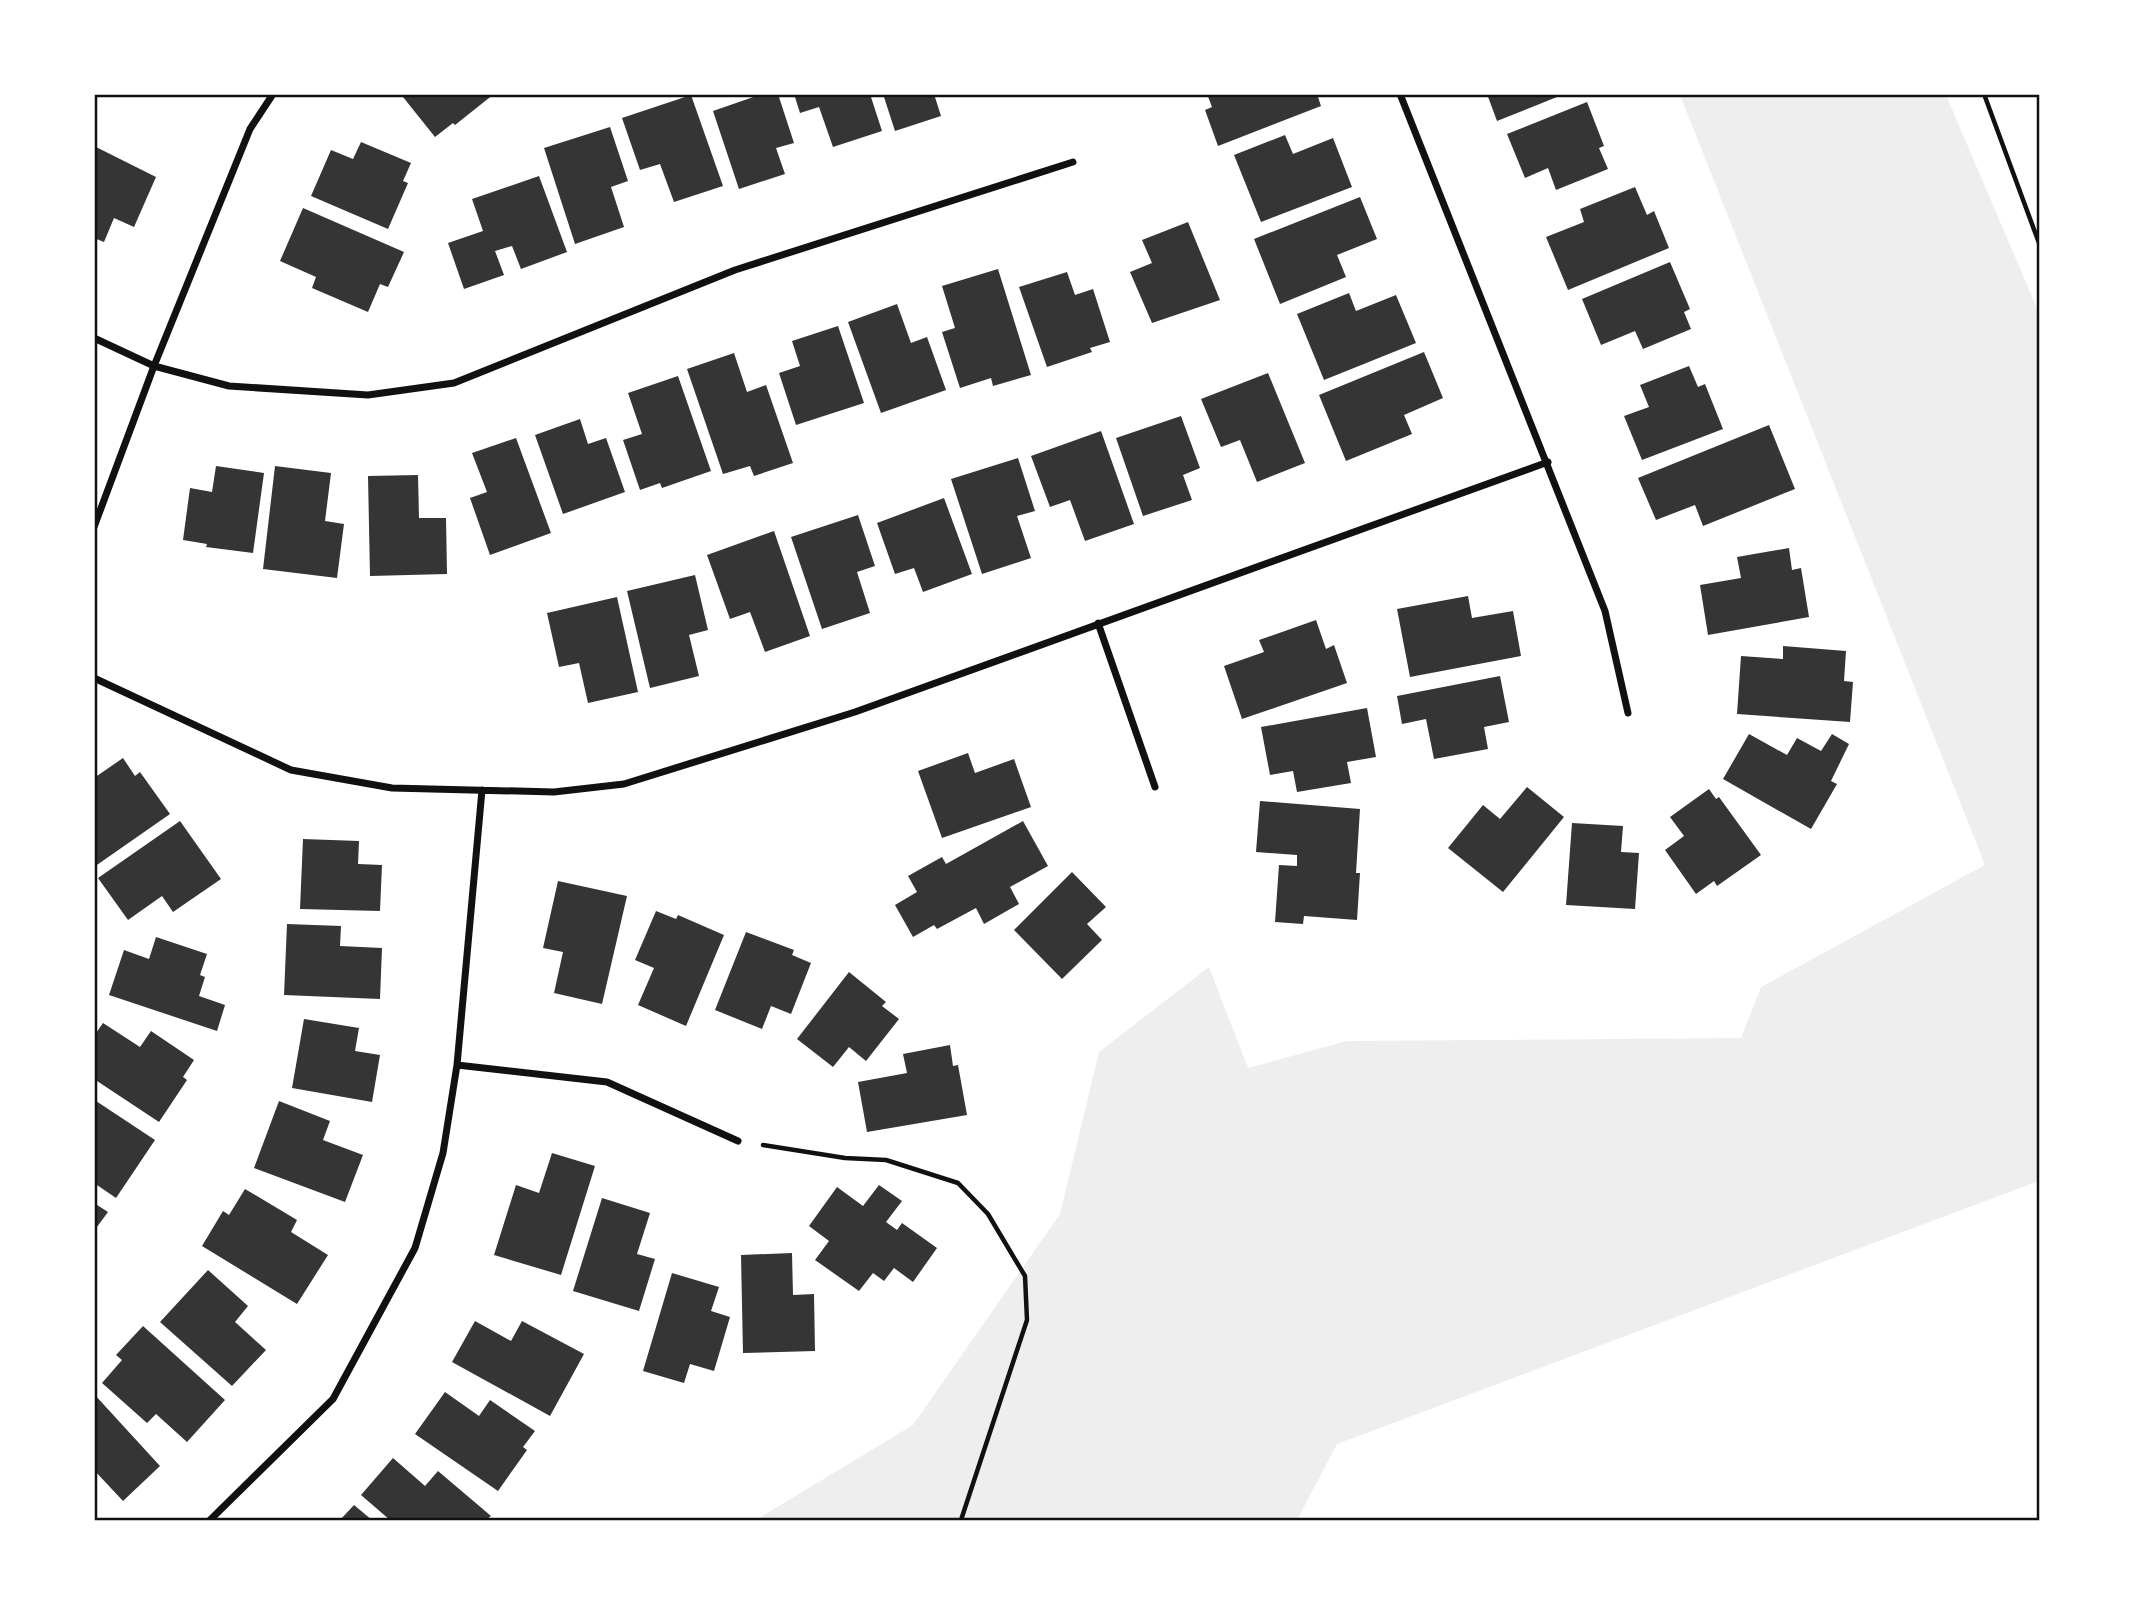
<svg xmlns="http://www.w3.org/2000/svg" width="2134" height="1615" font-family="Mulish,sans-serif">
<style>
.green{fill:#eee}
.building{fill:#353535}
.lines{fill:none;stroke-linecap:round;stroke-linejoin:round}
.path{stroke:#111;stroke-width:4.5}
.minor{stroke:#111;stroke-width:7}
.neatline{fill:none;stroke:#111;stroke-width:2.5}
</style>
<rect width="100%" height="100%" fill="#fff"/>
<!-- green -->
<path class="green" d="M 1680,95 L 1946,95 L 2039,313 L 2039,1181 L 1337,1444 L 1297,1520 L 756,1520 L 913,1425 L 1060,1214 L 1099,1052 L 1209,967 L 1248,1068 L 1347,1041 L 1741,1038 L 1761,987 L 1985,865 Z"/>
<!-- building -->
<path class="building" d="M 406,94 L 494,94 L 455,125 L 453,123 L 435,137 L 403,97 Z
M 762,94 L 778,94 L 794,143 L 776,148 L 785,174 L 739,189 L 713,111 Z
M 794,94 L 870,94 L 882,131 L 833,147 L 819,107 L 800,113 Z
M 883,94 L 934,94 L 941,116 L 895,131 Z
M 1207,94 L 1317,94 L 1321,106 L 1218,146 L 1205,110 L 1212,107 Z
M 1487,94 L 1562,94 L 1562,95 L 1497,121 Z
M 691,95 L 723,186 L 674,202 L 660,164 L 640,170 L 622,118 Z
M 1587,102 L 1604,146 L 1599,148 L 1608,169 L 1556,190 L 1548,168 L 1525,178 L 1507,134 Z
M 610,127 L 628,181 L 611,187 L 624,227 L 575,244 L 544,148 Z
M 1285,135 L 1293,154 L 1333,138 L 1352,187 L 1261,222 L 1234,155 Z
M 361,142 L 411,163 L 403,181 L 408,183 L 388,229 L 311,196 L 331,150 L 353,159 Z
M 94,146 L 156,177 L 134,227 L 114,218 L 104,242 L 94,238 Z
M 539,176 L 567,252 L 521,269 L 512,246 L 495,251 L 504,275 L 464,289 L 448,243 L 483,231 L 472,199 Z
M 1635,187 L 1647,215 L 1654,211 L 1669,248 L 1568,290 L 1546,237 L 1584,222 L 1580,209 Z
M 1360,197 L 1377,239 L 1337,255 L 1346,277 L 1280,304 L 1254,239 Z
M 303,208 L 404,252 L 388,287 L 380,284 L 368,312 L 312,288 L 316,277 L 280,261 Z
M 1188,222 L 1220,300 L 1152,323 L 1130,272 L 1152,263 L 1142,240 Z
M 1670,262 L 1690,309 L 1684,312 L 1691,329 L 1643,349 L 1635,331 L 1601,345 L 1582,299 Z
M 998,269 L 1031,375 L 993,386 L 991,378 L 960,388 L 942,332 L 955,328 L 942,286 Z
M 1067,272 L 1075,295 L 1093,289 L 1110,342 L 1090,348 L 1092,352 L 1047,367 L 1019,287 Z
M 1349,293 L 1356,311 L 1396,295 L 1416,343 L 1324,380 L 1297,314 Z
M 897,304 L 911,343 L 927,337 L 946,390 L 881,413 L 848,322 Z
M 838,326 L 864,403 L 796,425 L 779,373 L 800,366 L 792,341 Z
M 1424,352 L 1443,398 L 1404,415 L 1412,434 L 1346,461 L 1319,395 Z
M 734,353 L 747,392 L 766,385 L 793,463 L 754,476 L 750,466 L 723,474 L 687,369 Z
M 1689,366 L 1698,387 L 1705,384 L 1723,429 L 1642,460 L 1624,416 L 1649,407 L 1640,385 Z
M 1268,373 L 1305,463 L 1257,482 L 1240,440 L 1221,447 L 1201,399 Z
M 678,376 L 711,471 L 662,488 L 660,483 L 640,490 L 623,440 L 642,434 L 628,393 Z
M 1181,416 L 1200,468 L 1183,475 L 1192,500 L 1143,516 L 1116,438 Z
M 580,419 L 588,444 L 606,438 L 625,492 L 563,514 L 535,435 Z
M 1769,425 L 1795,489 L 1703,526 L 1695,505 L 1656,520 L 1638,478 Z
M 1101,431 L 1134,524 L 1085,541 L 1070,500 L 1050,507 L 1031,456 Z
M 516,438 L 551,533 L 490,555 L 470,498 L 487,492 L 472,453 Z
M 1018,458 L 1035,511 L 1017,516 L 1031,558 L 982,574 L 951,479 Z
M 216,466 L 264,473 L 253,553 L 206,547 L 207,544 L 183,540 L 190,488 L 212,492 Z
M 275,466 L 331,473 L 325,521 L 344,524 L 337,578 L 263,569 Z
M 418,475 L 419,518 L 446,518 L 447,574 L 370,576 L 368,476 Z
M 944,498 L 972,574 L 923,592 L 914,568 L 895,574 L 877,523 Z
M 858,515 L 875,566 L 857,572 L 870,613 L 822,629 L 791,537 Z
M 774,531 L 810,636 L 765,652 L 750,612 L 730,619 L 707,555 Z
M 1789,548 L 1792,570 L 1801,568 L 1809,617 L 1708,635 L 1700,585 L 1741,578 L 1737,557 Z
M 695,575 L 708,630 L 689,635 L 699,676 L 650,688 L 627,591 Z
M 1468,596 L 1472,618 L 1513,611 L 1521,656 L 1410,677 L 1397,609 Z
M 617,597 L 638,692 L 588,703 L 579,663 L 559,667 L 547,613 Z
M 1316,620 L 1326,649 L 1334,645 L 1347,683 L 1242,719 L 1224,666 L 1264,652 L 1259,640 Z
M 1783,646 L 1846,651 L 1844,681 L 1853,682 L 1850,722 L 1737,714 L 1741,656 L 1783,659 Z
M 1500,676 L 1509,722 L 1484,727 L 1488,749 L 1434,759 L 1426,719 L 1402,724 L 1397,696 Z
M 1367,708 L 1376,757 L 1347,762 L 1351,783 L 1297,792 L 1293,771 L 1270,775 L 1261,727 Z
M 1749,734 L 1787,755 L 1797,738 L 1821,751 L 1832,734 L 1849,744 L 1831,781 L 1837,784 L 1811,829 L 1723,779 Z
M 968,753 L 975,773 L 1014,759 L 1031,807 L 942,838 L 918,771 Z
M 123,758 L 135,776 L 140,772 L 170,814 L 94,867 L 94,778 Z
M 1527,787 L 1564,817 L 1503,892 L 1448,848 L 1483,805 L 1500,819 Z
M 1709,789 L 1716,799 L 1719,797 L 1761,855 L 1717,886 L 1714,881 L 1696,894 L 1665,850 L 1684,836 L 1670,817 Z
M 1260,801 L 1360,809 L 1356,873 L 1360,873 L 1357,920 L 1304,916 L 1303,924 L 1275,922 L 1279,865 L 1297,866 L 1297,855 L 1256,852 Z
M 180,821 L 221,879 L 173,912 L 162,896 L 128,920 L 98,878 Z
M 1023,821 L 1048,866 L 1010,887 L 1019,904 L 984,924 L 976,908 L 937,929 L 934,925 L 913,937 L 895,905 L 917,892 L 908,876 L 942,857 L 946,864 Z
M 1572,823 L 1623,826 L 1621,852 L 1639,853 L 1635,909 L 1566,905 Z
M 303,839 L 359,841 L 358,864 L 382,865 L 380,911 L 300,909 Z
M 1072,872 L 1106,907 L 1087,924 L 1102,940 L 1062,979 L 1014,930 Z
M 558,881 L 627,896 L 602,1004 L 554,993 L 563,952 L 543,948 Z
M 656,911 L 676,919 L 678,915 L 724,935 L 686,1026 L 638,1005 L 654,968 L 635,960 Z
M 287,924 L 341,926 L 340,946 L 382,948 L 380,999 L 284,995 Z
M 746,932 L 794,950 L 792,955 L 811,963 L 791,1014 L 771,1006 L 762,1029 L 715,1010 Z
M 156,937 L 207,954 L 200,975 L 205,977 L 199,996 L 225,1005 L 217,1031 L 109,995 L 124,950 L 149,959 Z
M 849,972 L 886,1002 L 882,1006 L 899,1019 L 866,1061 L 849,1047 L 833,1067 L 797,1039 Z
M 304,1019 L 359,1028 L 355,1051 L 380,1055 L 372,1102 L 292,1088 Z
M 103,1023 L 140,1047 L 151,1031 L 194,1060 L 183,1077 L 187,1080 L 159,1122 L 94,1079 L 94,1036 Z
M 950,1045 L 953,1066 L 958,1065 L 967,1115 L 867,1132 L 858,1082 L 907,1073 L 903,1054 Z
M 96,1101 L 155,1140 L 116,1198 L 94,1183 Z
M 279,1101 L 330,1121 L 323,1140 L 363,1155 L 345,1202 L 254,1168 Z
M 552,1153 L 595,1166 L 561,1275 L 494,1255 L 516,1185 L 539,1193 Z
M 879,1185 L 902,1201 L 886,1222 L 897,1230 L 902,1223 L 937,1248 L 913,1282 L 894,1268 L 884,1281 L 873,1273 L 859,1291 L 815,1260 L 829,1241 L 809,1226 L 837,1187 L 863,1206 Z
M 245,1189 L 297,1220 L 291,1232 L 328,1255 L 297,1304 L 202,1246 L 223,1211 L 229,1215 Z
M 602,1198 L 650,1213 L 637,1254 L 655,1259 L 639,1311 L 573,1291 Z
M 94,1203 L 108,1212 L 94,1231 Z
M 792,1253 L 793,1295 L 814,1294 L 815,1351 L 743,1353 L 741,1255 Z
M 208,1270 L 248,1306 L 235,1322 L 266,1350 L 232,1386 L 160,1322 Z
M 672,1273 L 719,1287 L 711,1311 L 730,1317 L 714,1371 L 690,1364 L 684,1383 L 643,1371 Z
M 475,1321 L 511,1341 L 522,1321 L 584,1354 L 550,1416 L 452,1362 Z
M 143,1326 L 225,1400 L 187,1442 L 156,1414 L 147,1423 L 102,1383 L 122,1360 L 116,1355 Z
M 445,1392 L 479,1416 L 490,1400 L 535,1431 L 523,1447 L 527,1450 L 498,1491 L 415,1434 Z
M 94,1394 L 160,1466 L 123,1501 L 94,1470 Z
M 393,1458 L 425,1486 L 438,1471 L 491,1516 L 486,1520 L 390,1520 L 361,1495 Z
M 354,1505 L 372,1520 L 340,1520 Z"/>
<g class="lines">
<!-- path -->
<path class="path" d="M 1984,94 L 2039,243
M 763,1145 L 845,1158 L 886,1160 L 958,1183 L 988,1214 L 1025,1276 L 1027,1320 L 961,1520"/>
<!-- minor -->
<path class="minor" d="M 1400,94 L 1605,611 L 1628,713
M 94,338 L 154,366 L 229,386 L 368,395 L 454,383 L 735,270 L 1073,162
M 94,527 L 154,366 L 250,129 L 273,94
M 1098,623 L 1155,787
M 94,678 L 291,770 L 392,788 L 554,792 L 624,784 L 855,712 L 1548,462
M 457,1065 L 607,1082 L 738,1141
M 210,1520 L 333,1399 L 415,1248 L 443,1153 L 457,1065 L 482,790"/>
</g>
<!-- border -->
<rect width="2134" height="1615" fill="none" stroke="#ffffff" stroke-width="192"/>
<rect x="96" y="96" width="1942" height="1423" class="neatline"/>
</svg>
